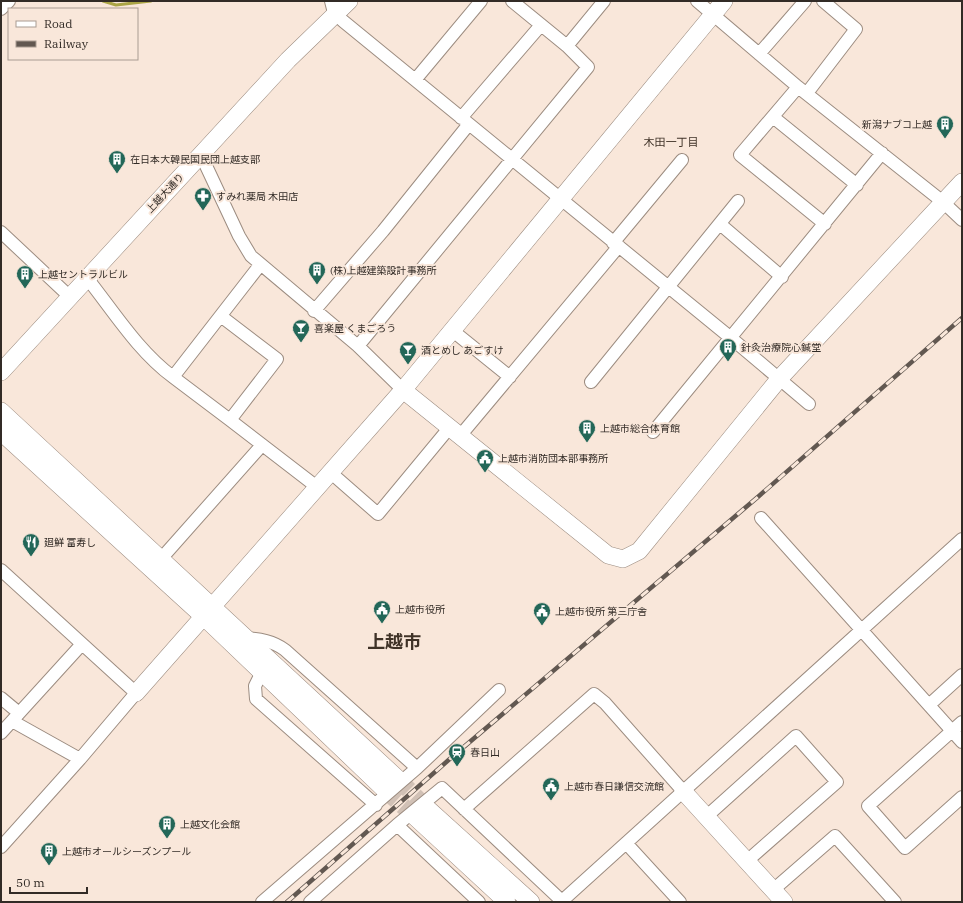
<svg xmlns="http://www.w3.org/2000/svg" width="963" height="903" font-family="'IBM Plex Serif','Noto Sans JP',serif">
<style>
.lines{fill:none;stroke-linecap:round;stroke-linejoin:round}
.stream{stroke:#aaa445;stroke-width:3}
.secondary-tunnel{stroke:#d1c1b6;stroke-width:17;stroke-dasharray:17 8;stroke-linecap:butt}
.street-casing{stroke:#9c8c80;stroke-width:14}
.secondary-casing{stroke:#9c8c80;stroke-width:18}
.street{stroke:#fff;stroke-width:12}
.secondary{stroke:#fff;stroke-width:17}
.rail-casing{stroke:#625851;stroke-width:4.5}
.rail{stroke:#f9e7da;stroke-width:3;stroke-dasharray:9;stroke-linecap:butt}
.labels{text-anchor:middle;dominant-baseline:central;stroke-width:4;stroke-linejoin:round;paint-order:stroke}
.poi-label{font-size:10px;fill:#322b26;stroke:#f9e7da;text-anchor:start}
.street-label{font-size:10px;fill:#322b26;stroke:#f9e7da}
.neighbourhood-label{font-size:11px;fill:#3f3227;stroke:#f9e7da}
.town-label{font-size:18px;font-weight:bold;fill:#3f3227;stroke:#f9e7da}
</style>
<rect width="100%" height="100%" fill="#f9e7da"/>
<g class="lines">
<!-- stream -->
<path class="stream" d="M 103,1 L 116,5 L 151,1"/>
<!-- secondary-tunnel -->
<path class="secondary-tunnel" d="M 397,778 L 427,808
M 384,789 L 415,817"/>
<!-- street casing -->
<g class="street-casing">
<path id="street" d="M 331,1 L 334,13 L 343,21 L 731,338 L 809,404
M 512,1 L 567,46 L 604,1
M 697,1 L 798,87 L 943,202 L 962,220
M 1,9 L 9,1
M 759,54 L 805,1
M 415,80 L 481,1
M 798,87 L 740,155 L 825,224
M 807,93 L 856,29 L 823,1
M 773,117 L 857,185
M 461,118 L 541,25
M 201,155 L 239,236 L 251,256 L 358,346 L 403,390
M 720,224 L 782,277
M 1,232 L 69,296
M 613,243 L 682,160
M 260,265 L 173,377 L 230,420 L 317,487
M 87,278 C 114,312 138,351 173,377
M 314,311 L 383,231 L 469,124
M 222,317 L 277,359 L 230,420
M 453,331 L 510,377
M 358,346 L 588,67 L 567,46
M 591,382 L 738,201
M 653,432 L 882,153
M 460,436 L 619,246
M 330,472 L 378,514 L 450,427
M 761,518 L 962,742
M 160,560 L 262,445
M 1,570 L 136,693 L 80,759 L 1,847
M 245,638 C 260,639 273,641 285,650 L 417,768
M 262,672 L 255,686 L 256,699 L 376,805
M 1,698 L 19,713
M 929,705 L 962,675
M 12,721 L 80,759
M 962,722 L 868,806 L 905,848 L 962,797
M 1,733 L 82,644
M 464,809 L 594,694 L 605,703 L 683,791
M 707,816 L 796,736 L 837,782 L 747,861
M 397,825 L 479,902
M 626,843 L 680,902
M 773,890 L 835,836 L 895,902
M 562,901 L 962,539
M 262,902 L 417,768 L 499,690
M 310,902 L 397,825 L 442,788 L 563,902"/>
</g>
<!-- secondary casing -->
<g class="secondary-casing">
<path id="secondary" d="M 1,372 L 288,60 L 349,1
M 403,390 L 608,555 L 623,559 L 639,551 L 779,379 L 962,182
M 1,411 L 397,778
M 1,432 L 204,617 L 384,789
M 136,693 L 403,390 L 724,1
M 683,791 L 784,902
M 427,808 L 531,902
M 415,817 L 507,902"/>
</g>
<!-- street -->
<use href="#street" class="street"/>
<!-- secondary -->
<use href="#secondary" class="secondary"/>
<!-- rail casing -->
<g class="rail-casing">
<path id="rail" d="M 287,902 L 452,757 L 759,496 L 962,318"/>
</g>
<!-- rail -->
<use href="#rail" class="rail"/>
</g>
<!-- icons -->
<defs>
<g id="building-pin" transform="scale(0.9)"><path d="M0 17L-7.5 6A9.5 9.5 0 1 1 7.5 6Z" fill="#236758" stroke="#f9e7da"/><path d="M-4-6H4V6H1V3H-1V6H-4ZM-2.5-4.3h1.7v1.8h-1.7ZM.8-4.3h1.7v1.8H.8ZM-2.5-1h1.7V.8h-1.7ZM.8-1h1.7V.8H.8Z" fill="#fff"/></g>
<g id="pharmacy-pin" transform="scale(0.9)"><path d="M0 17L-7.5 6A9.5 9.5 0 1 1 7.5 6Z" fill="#236758" stroke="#f9e7da"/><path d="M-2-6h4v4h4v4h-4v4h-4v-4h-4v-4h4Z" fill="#fff"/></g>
<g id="bar-pin" transform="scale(0.9)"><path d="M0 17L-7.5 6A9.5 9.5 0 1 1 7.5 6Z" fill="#236758" stroke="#f9e7da"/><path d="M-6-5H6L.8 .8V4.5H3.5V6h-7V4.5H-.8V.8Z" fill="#fff"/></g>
<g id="civic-pin" transform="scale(0.9)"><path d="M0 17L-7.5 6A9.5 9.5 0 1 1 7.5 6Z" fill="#236758" stroke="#f9e7da"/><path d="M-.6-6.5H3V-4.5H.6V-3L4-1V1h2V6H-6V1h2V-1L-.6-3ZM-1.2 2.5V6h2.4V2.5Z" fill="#fff"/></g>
<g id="restaurant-pin" transform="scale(0.9)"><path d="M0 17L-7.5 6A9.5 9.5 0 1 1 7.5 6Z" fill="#236758" stroke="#f9e7da"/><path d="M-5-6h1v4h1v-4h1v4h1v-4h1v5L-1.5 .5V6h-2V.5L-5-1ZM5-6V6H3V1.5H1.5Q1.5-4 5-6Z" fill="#fff"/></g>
<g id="station-pin" transform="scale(0.9)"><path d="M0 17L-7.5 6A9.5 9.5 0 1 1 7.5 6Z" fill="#236758" stroke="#f9e7da"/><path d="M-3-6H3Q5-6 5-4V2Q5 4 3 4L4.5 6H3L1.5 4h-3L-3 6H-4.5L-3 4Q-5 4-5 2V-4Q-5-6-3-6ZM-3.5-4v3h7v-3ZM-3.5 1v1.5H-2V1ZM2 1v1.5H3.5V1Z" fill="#fff"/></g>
</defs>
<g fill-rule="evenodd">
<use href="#building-pin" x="945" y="124"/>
<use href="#building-pin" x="117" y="159"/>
<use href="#pharmacy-pin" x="203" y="196"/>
<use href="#building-pin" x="317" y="270"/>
<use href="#building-pin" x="25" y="274"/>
<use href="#bar-pin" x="301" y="328"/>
<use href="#building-pin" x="728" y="347"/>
<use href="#bar-pin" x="408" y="350"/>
<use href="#building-pin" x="587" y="428"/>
<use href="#civic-pin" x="485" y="458"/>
<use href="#restaurant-pin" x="31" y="542"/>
<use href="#civic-pin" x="382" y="609"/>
<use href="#civic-pin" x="542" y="611"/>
<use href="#station-pin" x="457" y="752"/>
<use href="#civic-pin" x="551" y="786"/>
<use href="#building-pin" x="167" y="824"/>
<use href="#building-pin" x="49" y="851"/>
</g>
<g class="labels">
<!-- poi labels -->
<g class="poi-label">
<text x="932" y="124" text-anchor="end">新潟ナブコ上越</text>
<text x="130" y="159">在日本大韓民国民団上越支部</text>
<text x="216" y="196">すみれ薬局 木田店</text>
<text x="330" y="270">(株)上越建築設計事務所</text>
<text x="38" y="274">上越セントラルビル</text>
<text x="314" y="328">喜楽屋 くまごろう</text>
<text x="741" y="347">針灸治療院心鍼堂</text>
<text x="421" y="350">酒とめし あごすけ</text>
<text x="600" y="428">上越市総合体育館</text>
<text x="498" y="458">上越市消防団本部事務所</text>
<text x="44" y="542">廻鮮 富寿し</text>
<text x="395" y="609">上越市役所</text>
<text x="555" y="611">上越市役所 第三庁舎</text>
<text x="470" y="752">春日山</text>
<text x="564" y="786">上越市春日謙信交流館</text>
<text x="180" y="824">上越文化会館</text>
<text x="62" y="851">上越市オールシーズンプール</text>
</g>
<!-- street labels -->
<g class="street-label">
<text transform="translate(165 193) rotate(-47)">上越大通り</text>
</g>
<!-- neighbourhood labels -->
<g class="neighbourhood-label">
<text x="671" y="142">木田一丁目</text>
</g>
<!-- town labels -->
<g class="town-label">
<text x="394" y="641">上越市</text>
</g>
</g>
<!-- border -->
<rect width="963" height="903" fill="none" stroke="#322b26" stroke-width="4"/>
<!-- legend -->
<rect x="8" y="8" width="130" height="52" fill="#f9e7da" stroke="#a99c92"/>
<rect x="16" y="21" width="20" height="6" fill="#ffffff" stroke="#a99c92"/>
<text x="44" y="28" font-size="12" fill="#322b26">Road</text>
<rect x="16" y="41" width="20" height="6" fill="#625851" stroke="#a99c92"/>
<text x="44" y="48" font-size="12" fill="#322b26">Railway</text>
<!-- scale -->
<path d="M10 887v6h77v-6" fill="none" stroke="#322b26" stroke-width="2"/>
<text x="16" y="887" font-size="12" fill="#322b26" stroke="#f9e7da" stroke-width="3" paint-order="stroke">50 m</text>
</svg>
